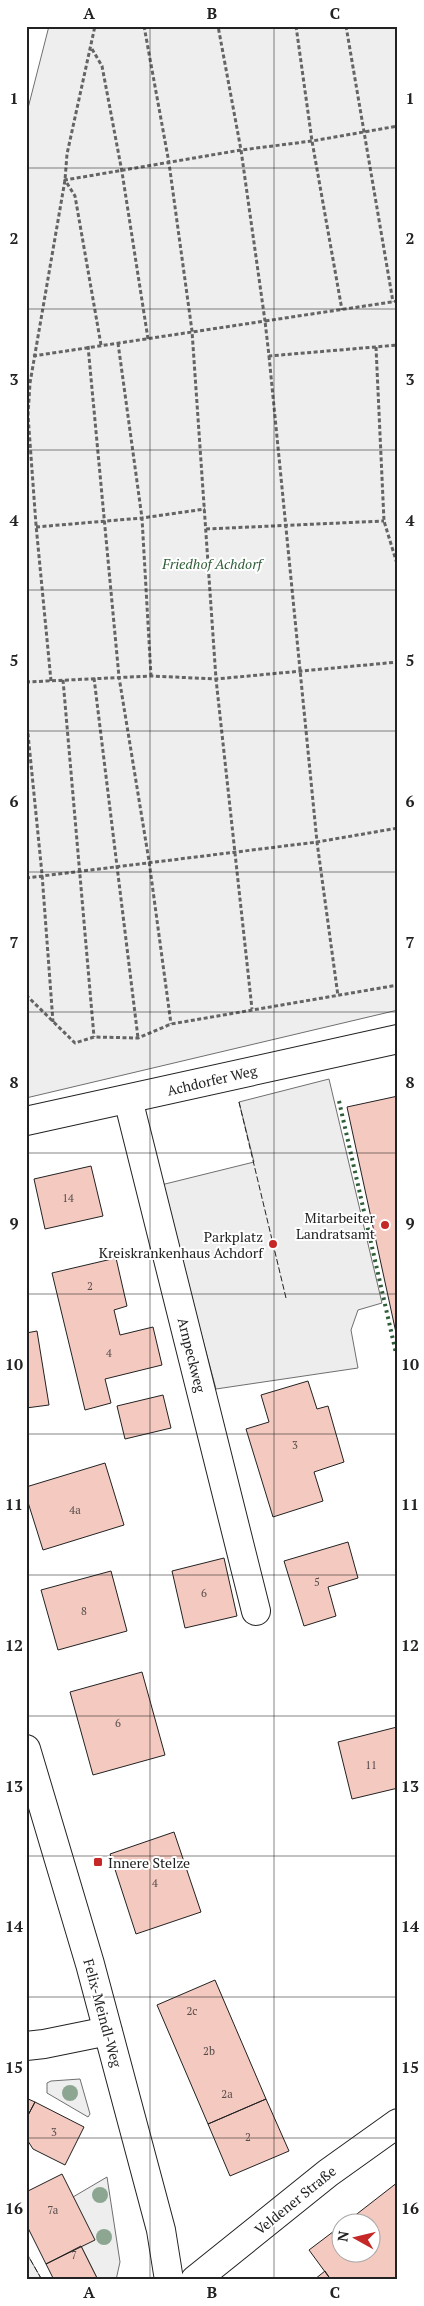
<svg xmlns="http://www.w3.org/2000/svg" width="424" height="2306" font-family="'PT Serif',serif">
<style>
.green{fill:#eee;stroke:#6f6f6f}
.parking{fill:#ededed;stroke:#6f6f6f}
.building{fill:#f3c9c0;stroke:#222}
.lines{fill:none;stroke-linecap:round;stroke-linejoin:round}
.minor-casing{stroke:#222;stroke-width:30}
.major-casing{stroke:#222;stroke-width:30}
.path{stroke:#646464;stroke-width:3;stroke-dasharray:4 2.5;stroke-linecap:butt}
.minor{stroke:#fff;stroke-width:28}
.major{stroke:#fff;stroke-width:28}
.hedge{stroke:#2f5e38;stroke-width:4;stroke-dasharray:2.5 4;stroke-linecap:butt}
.fence{stroke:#222;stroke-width:1;stroke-dasharray:6 2.5;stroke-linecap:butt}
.tree{fill:#8da692}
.grid{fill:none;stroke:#222;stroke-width:1;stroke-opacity:0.55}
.poi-dot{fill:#c62828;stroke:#fff;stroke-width:2}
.labels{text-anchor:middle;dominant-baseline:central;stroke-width:4;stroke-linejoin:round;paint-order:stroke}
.number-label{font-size:11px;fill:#564c4a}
.park-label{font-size:14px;font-style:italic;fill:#2f5e38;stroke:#fff}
.street-label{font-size:14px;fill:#222;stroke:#fff}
.poi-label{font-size:14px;fill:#222;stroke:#fff;text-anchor:end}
.neatline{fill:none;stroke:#222;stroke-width:2}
.grid-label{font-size:16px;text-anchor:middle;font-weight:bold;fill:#222}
</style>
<rect width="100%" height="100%" fill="#fff"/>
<!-- green -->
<path class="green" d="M 49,26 L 398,26 L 398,1010 L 26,1098 L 26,116 Z
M 80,2079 L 90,2114 L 88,2117 L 47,2093 L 47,2083 L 51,2081 Z
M 107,2177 L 120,2262 L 116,2280 L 98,2280 L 81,2246 L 73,2197 Z
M 26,2252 L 42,2280 L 26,2280 Z"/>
<!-- parking -->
<path class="parking" d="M 329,1079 L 382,1303 L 358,1310 L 351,1330 L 358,1368 L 216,1389 L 161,1185 L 254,1162 L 239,1102 Z"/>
<!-- building -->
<path class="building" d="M 398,1096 L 398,1342 L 347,1107 Z
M 91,1166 L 103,1216 L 45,1229 L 34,1179 Z
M 116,1258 L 127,1306 L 114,1310 L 120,1335 L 153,1327 L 162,1365 L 105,1379 L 111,1403 L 85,1410 L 52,1273 Z
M 37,1331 L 49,1405 L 26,1408 L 26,1333 Z
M 308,1381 L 317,1409 L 328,1406 L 344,1462 L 314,1472 L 323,1501 L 273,1517 L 246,1429 L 269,1422 L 261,1395 Z
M 163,1395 L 171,1428 L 125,1439 L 117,1406 Z
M 105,1463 L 124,1525 L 43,1550 L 26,1496 L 26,1487 Z
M 348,1542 L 358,1578 L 328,1587 L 336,1616 L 304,1626 L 284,1561 Z
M 224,1558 L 237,1616 L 185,1628 L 172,1571 Z
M 111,1571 L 127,1631 L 58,1650 L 41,1590 Z
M 142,1672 L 165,1755 L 93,1775 L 70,1692 Z
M 397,1727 L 398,1788 L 352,1799 L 338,1742 Z
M 174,1832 L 201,1912 L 136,1934 L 110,1854 Z
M 215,1980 L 266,2099 L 208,2124 L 157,2005 Z
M 26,2098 L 35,2102 L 26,2119 Z
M 266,2099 L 289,2151 L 230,2176 L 208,2124 Z
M 35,2102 L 84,2127 L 65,2165 L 33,2149 L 26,2138 L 26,2119 Z
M 62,2174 L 95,2240 L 46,2264 L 26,2224 L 26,2192 Z
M 398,2182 L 398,2275 L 391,2280 L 331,2280 L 309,2250 L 342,2225 L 342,2254 L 372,2254 L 372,2224 L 344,2224 Z
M 81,2246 L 98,2280 L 54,2280 L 46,2264 Z
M 325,2271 L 331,2280 L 315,2280 L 315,2279 Z"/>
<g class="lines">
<!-- minor casing -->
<g class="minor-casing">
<path id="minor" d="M 128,1099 L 256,1611
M 26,1121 L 398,1039
M 26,1749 L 90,1964 L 161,2230 L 169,2280
M 26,2046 L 44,2044 L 108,2031"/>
</g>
<!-- major casing -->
<g class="major-casing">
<path id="major" d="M 195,2280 L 328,2173 L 398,2123"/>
</g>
<!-- path -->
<path class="path" d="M 144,26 L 169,163 L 192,331 L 216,679 L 252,1009
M 296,26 L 312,141 L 342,310
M 346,26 L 393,302
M 92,49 L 102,66 L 122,172 L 148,339
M 398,301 L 265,321 L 269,356 L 398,345
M 118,343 L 142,518 L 151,676
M 101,345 L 75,196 L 65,180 L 241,150 L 312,141 L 398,126
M 88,346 L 119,677 L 149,861 L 171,1024
M 376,347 L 384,521 L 398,567
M 33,356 L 265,321 L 241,150 L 218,26
M 269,356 L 317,842 L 398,828
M 36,527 L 142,518 L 205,509
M 206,529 L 384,521
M 94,678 L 138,1038
M 63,680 L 94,1037
M 51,681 L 36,525 L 28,415 L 30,383 L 65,180 L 67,154 L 95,26
M 26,682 L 151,676 L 216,679 L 398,662
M 26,714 L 42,874 L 53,1022
M 26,878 L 317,842 L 338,996
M 26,995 L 75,1043 L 94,1037 L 138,1038 L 171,1024 L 398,985"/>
<!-- minor -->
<use href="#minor" class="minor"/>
<!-- major -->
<use href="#major" class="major"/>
<!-- hedge -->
<path class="hedge" d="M 339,1101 L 396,1353"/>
<!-- fence -->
<path class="fence" d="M 239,1102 L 286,1298
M 26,2252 L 42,2280"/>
</g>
<!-- trees -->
<g class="tree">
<circle cx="70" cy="2093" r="8"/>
<circle cx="100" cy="2195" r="8"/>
<circle cx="104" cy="2237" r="8"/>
</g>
<!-- grid -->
<path class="grid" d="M 150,26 L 150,2280M 274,26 L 274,2280M 26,168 L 398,168M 26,309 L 398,309M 26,450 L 398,450M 26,590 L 398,590M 26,731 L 398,731M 26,872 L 398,872M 26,1012 L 398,1012M 26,1153 L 398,1153M 26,1294 L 398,1294M 26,1434 L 398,1434M 26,1575 L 398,1575M 26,1716 L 398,1716M 26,1856 L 398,1856M 26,1997 L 398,1997M 26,2138 L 398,2138"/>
<!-- markers -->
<g class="poi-dot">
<circle cx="385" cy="1225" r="5"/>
<circle cx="273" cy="1244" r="5"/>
<rect x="93" y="1857" width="10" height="10" rx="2.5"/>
</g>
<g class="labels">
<!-- number labels -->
<g class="number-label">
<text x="68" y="1198">14</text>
<text x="90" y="1286">2</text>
<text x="109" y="1353">4</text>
<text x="295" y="1445">3</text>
<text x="75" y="1510">4a</text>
<text x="317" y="1582">5</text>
<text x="204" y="1593">6</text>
<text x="84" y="1611">8</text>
<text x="118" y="1723">6</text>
<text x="371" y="1765">11</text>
<text x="155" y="1883">4</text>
<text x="192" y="2011">2c</text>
<text x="209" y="2051">2b</text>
<text x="227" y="2094">2a</text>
<text x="54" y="2132">3</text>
<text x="248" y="2137">2</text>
<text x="53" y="2210">7a</text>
<text x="74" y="2255">7</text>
</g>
<!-- park labels -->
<g class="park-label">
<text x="212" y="563">Friedhof Achdorf</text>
</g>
<!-- street labels -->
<g class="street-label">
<text transform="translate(212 1080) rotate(-13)">Achdorfer Weg</text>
<text transform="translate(192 1355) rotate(76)">Arnpeckweg</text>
<text transform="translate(103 2013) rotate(75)">Felix-Meindl-Weg</text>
<text transform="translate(295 2200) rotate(-39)">Veldener Straße</text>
</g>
<!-- poi labels -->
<g class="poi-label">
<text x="375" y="1217">Mitarbeiter<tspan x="375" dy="16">Landratsamt</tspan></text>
<text x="263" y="1236">Parkplatz<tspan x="263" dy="16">Kreiskrankenhaus Achdorf</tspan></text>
<text x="108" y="1862" text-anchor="start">Innere Stelze</text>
</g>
</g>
<!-- border -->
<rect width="424" height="2306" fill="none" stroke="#ffffff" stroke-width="55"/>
<!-- north arrow -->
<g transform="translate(356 2238) rotate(278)"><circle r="24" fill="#ffffff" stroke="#a7a7a7"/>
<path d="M0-4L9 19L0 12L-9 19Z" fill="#c62828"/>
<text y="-8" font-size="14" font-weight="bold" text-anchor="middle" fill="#222222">N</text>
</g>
<rect x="28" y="28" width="368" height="2250" class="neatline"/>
<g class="grid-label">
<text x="89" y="19">A</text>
<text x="212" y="19">B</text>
<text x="335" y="19">C</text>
<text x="14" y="104">1</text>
<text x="410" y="104">1</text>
<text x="14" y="244">2</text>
<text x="410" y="244">2</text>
<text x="14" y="385">3</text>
<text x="410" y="385">3</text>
<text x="14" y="526">4</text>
<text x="410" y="526">4</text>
<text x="14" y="666">5</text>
<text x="410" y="666">5</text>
<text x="14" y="807">6</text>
<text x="410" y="807">6</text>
<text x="14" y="948">7</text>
<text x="410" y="948">7</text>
<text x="14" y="1088">8</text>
<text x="410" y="1088">8</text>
<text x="14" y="1229">9</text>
<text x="410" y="1229">9</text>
<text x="14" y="1370">10</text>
<text x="410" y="1370">10</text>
<text x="14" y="1510">11</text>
<text x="410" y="1510">11</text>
<text x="14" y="1651">12</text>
<text x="410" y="1651">12</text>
<text x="14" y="1792">13</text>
<text x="410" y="1792">13</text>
<text x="14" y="1932">14</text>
<text x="410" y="1932">14</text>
<text x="14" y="2073">15</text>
<text x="410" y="2073">15</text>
<text x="14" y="2214">16</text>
<text x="410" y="2214">16</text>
<text x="89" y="2298">A</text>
<text x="212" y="2298">B</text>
<text x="335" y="2298">C</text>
</g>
</svg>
